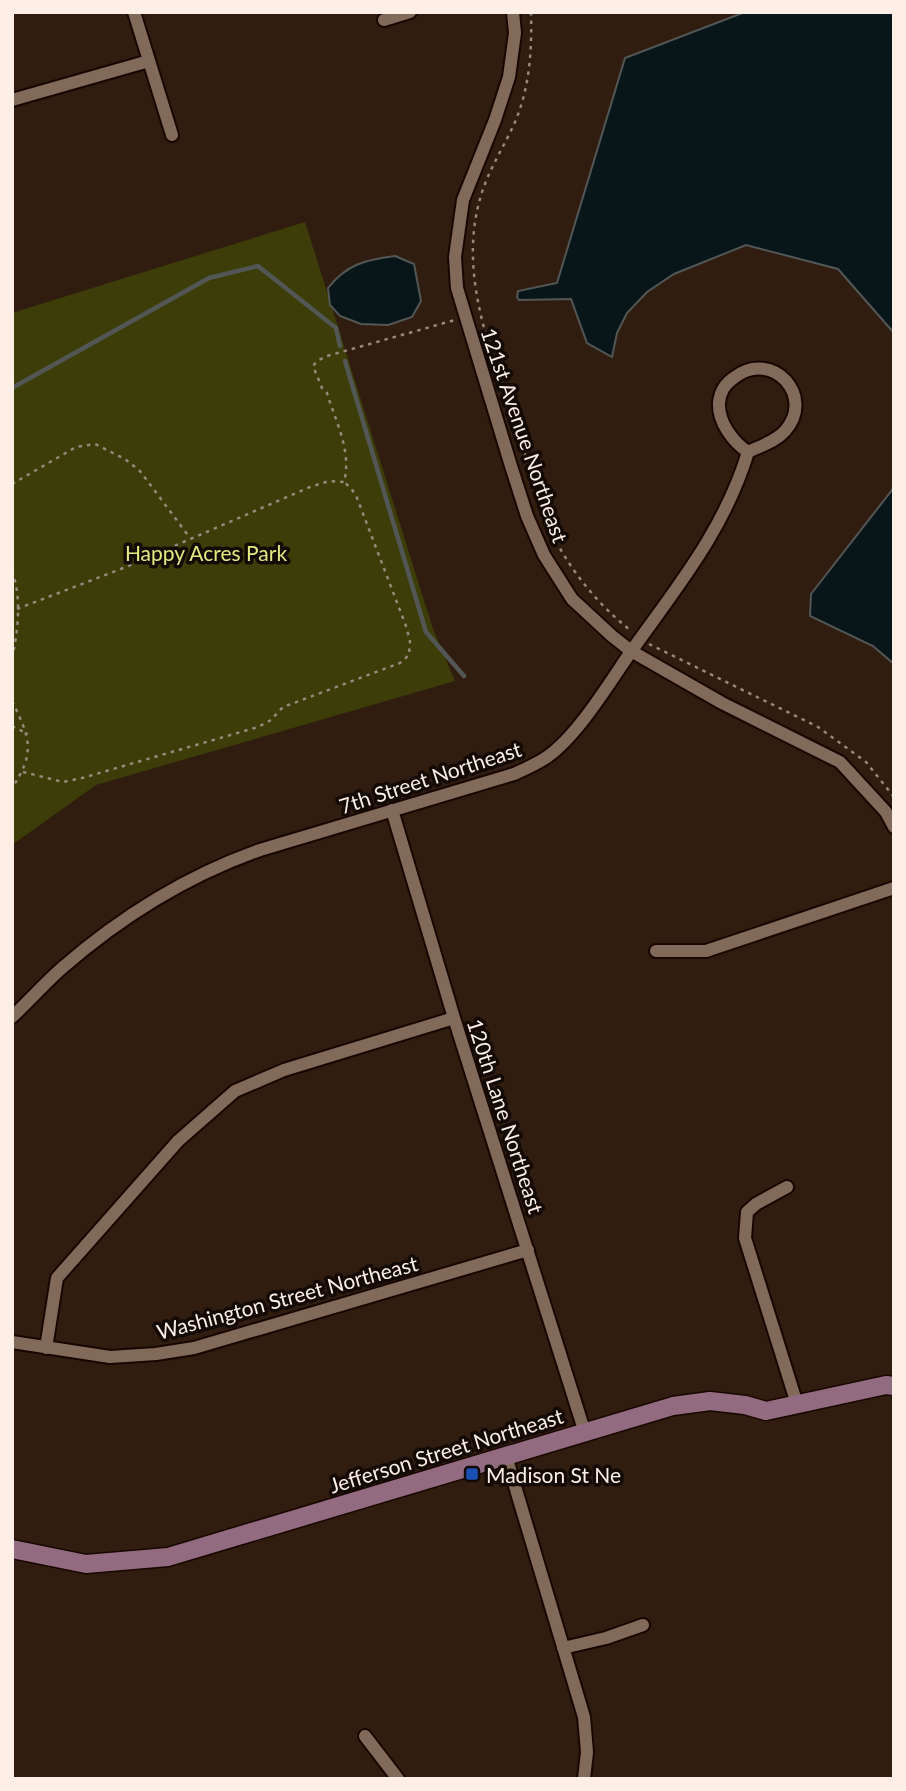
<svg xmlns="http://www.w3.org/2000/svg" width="906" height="1791" font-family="Lato,sans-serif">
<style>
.green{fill:#3c3d08}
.water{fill:#091619;stroke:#525756;stroke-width:2}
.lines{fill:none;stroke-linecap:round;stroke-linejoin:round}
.stream{stroke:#525756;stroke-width:4.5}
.street-casing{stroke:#180700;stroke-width:16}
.secondary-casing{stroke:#180700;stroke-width:21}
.path{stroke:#98877c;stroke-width:2.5;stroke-dasharray:3.5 5;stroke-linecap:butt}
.street{stroke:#816a5a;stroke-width:12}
.secondary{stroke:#926b80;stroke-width:18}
.transit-dot{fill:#1a4fb4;stroke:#130a05;stroke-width:2.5}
.labels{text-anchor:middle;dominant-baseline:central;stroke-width:7;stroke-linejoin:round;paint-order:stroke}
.street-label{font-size:21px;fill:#fdefe6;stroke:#130a05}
.park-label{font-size:21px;fill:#e3e881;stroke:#130a05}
.poi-label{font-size:21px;fill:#fdefe6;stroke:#130a05;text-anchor:start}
</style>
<rect width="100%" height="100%" fill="#311d10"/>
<!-- green -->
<path class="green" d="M 305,222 L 433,629 L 455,681 L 96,785 L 12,845 L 12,313 Z"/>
<!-- water -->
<path class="water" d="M 745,12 L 894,12 L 894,333 L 838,269 L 746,245 L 674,274 L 647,292 L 627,313 L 617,333 L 612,357 L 587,343 L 571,299 L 519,300 L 517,297 L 518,291 L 557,283 L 625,58 Z
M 395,256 L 414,264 L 421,301 L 412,317 L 388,325 L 361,324 L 340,316 L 330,305 L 328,288 C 347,264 365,260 395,256 Z
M 894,484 L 894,664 L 873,646 L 810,616 L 811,594 L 892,490 Z"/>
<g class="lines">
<!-- stream -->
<path class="stream" d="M 345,361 L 426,632 L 464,676
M 12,388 L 209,278 L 258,266 L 336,328 L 340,346"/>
<!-- street casing -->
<g class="street-casing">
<path id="street" d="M 134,12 L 172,135
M 513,12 L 515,33 L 509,77 L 495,120 L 463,200 L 455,257 L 457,288 L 511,466 L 527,516 L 544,555 L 572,599 L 612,636 L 631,651 L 722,703 L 840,762 L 886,812 L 894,827
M 384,20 L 410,12
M 12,100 L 149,61
M 392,810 L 454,1018 L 585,1433
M 656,951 L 706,951 L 894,888
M 12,1017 C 29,1001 45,983 62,968 C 122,916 186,876 260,850 L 514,774 C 525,769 537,764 547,757 C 578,735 608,685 630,653 C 676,588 724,531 748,452 C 760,446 775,442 785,431 C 816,396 772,349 735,377 C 725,384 720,391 719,403 C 718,422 733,442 748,452
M 787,1187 L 756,1204 L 747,1212 L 745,1238 L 797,1404
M 12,1342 L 110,1357 L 156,1354 L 194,1348 L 528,1250
M 46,1348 L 57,1278 L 178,1141 L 235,1091 L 284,1070 L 454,1018
M 506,1456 L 584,1717 L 587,1752 L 584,1779
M 563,1648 L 606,1638 L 643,1625
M 365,1736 L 398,1779"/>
</g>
<!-- secondary casing -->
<g class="secondary-casing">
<path id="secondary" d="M 12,1549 L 86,1564 L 168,1557 L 673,1406 L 710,1401 L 745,1405 L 766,1411 L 886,1385 L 894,1386"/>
</g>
<!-- path -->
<path class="path" d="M 531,12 C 532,49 530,87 515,122 C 504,147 487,172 480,199 C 457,279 495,361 519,436 C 531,471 539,508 556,541 C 574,575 600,606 630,630
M 12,484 L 76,447 L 95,444 L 125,459 L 140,471 L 190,538
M 12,571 C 22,597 18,632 12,658
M 17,609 L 126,567 L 310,487 L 329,481 L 344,482 C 352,451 336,423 327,393 L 322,388 L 313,366 L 317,361 L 327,356 L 455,320
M 649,644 L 818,727 L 866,762 L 894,797
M 12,701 C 30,738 36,752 12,788
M 12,726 L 28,734
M 23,772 L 63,782 L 82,778 L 258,727 L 271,720 L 283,707 L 400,663 L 409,655 L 410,641 L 406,626 L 357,498 L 351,488 L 344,482"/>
<!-- street -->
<use href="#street" class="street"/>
<!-- secondary -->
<use href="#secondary" class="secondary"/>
</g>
<!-- markers -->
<rect class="transit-dot" x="465" y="1467" width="14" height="14" rx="3.5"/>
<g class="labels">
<!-- street labels -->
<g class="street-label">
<text transform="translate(525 435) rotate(71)">121st Avenue Northeast</text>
<text transform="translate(430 777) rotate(-18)">7th Street Northeast</text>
<text transform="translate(506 1116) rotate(72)">120th Lane Northeast</text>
<text transform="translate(287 1297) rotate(-15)">Washington Street Northeast</text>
<text transform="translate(446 1450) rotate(-17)">Jefferson Street Northeast</text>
</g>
<!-- park labels -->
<g class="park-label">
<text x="206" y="552">Happy Acres Park</text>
</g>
<!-- poi labels -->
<g class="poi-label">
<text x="486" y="1474">Madison St Ne</text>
</g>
</g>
<!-- border -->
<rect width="906" height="1791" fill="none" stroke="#fdefe6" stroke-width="28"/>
</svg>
